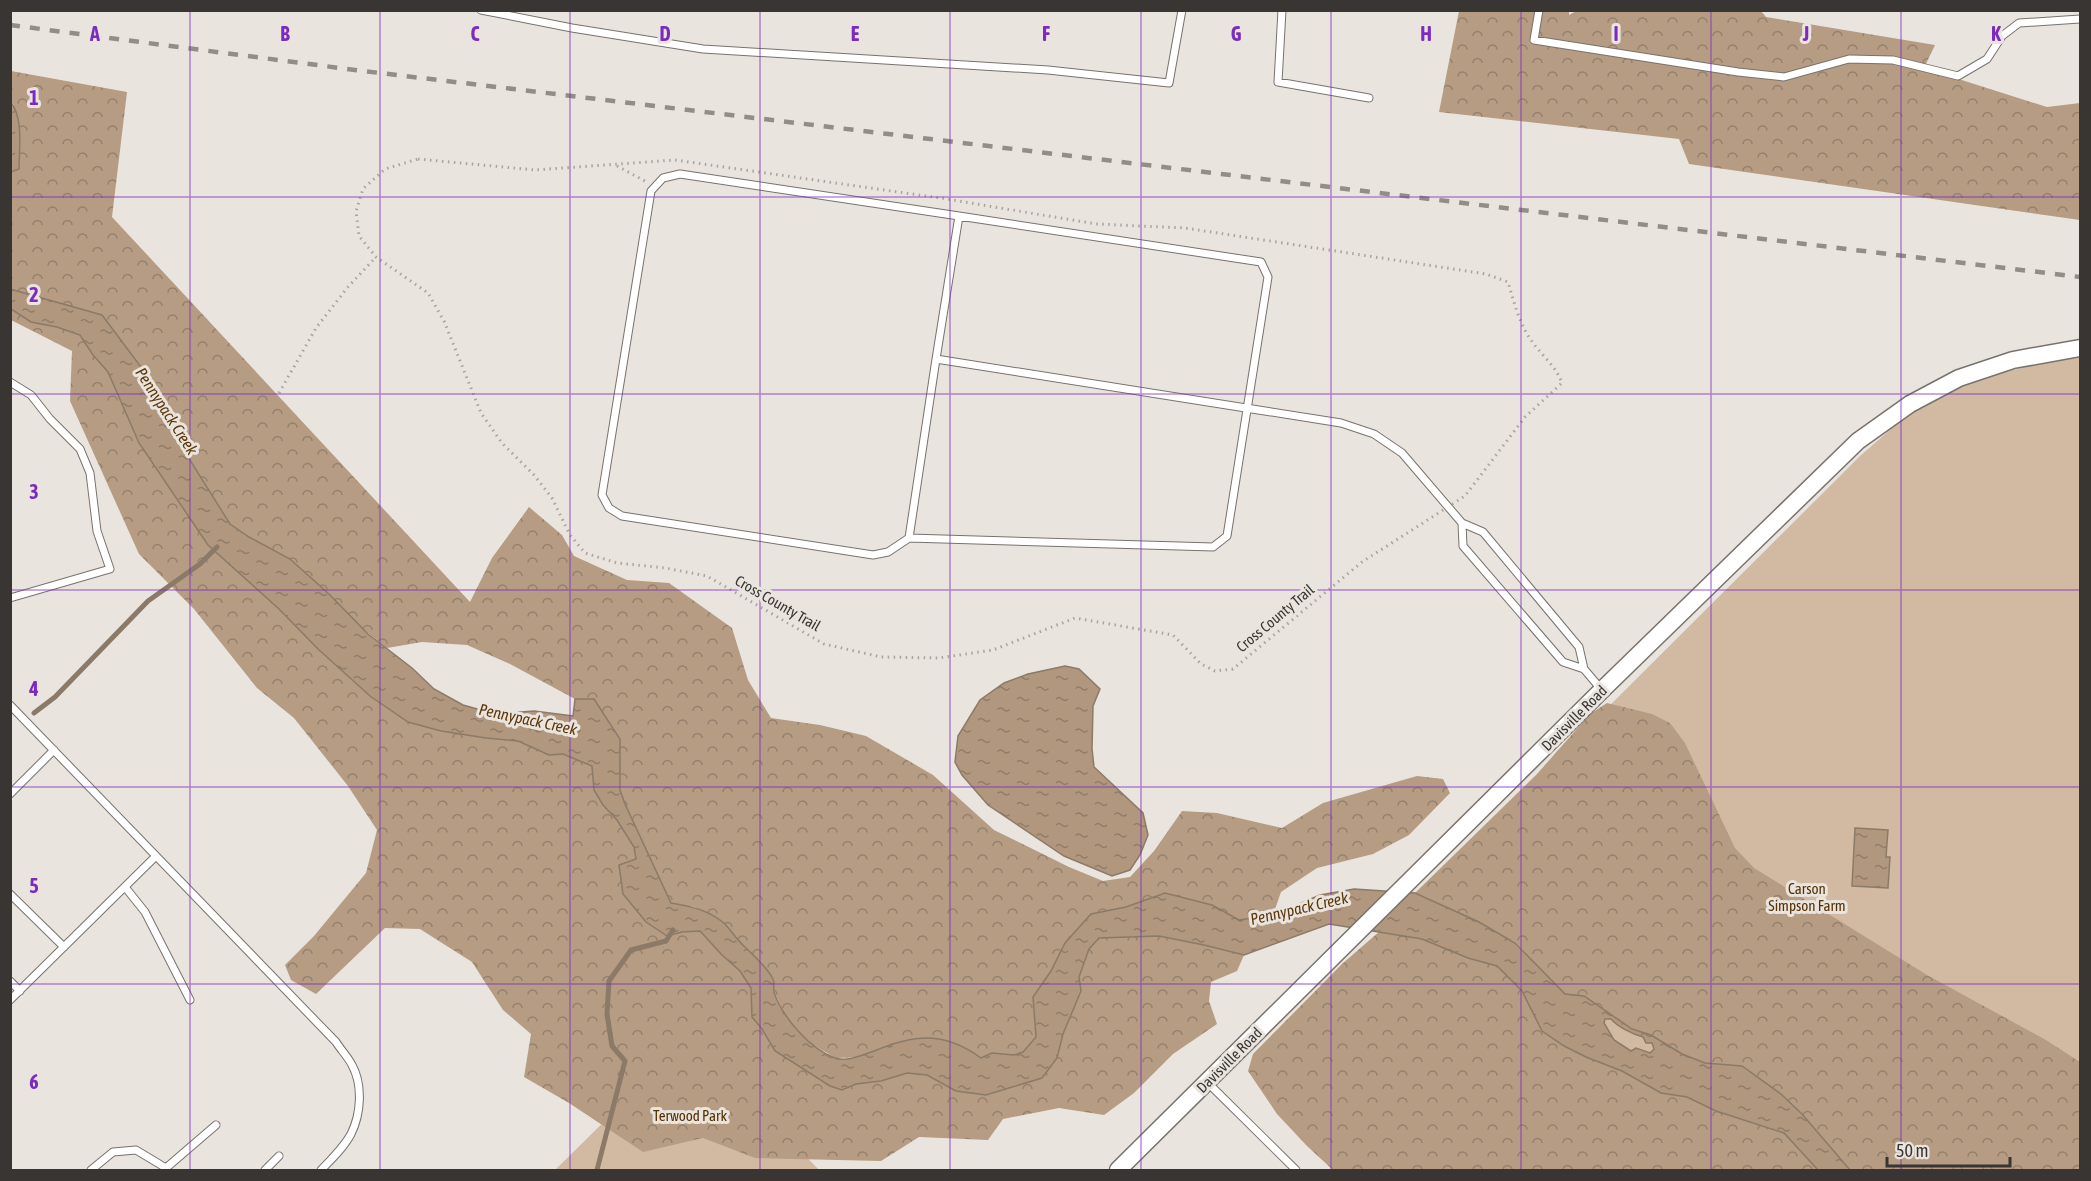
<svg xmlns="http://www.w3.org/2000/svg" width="2091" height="1181" font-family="'Asap Condensed',sans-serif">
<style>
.green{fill:#d2baa2}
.forest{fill:url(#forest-crowns)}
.water{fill:url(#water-ripples);stroke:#8c7a68;stroke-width:1.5;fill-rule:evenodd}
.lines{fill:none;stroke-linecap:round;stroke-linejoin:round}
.stream{stroke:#8c7a68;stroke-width:5}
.service-casing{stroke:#78726d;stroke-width:9}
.tertiary-casing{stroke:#78726d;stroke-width:19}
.path{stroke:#a9a4a0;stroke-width:3;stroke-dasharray:1.5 4.5;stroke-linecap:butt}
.service{stroke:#fff;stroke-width:7}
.tertiary{stroke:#fff;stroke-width:16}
.rail{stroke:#918d89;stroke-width:4.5;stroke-dasharray:10 10;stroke-linecap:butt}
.grid{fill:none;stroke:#7b2cbf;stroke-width:1.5;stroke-opacity:0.55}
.labels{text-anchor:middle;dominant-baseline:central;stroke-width:6;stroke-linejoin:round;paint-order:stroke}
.street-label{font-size:15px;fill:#383533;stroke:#eae4de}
.park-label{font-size:15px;fill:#553102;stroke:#eae4de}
.water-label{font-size:16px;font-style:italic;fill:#5b3709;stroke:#eae4de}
.grid-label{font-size:20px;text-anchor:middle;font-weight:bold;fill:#7b2cbf;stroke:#eae4de;stroke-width:6;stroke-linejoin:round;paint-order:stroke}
</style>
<defs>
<pattern id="forest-crowns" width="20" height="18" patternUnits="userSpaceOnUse" patternTransform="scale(1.5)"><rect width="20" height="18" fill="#b59c83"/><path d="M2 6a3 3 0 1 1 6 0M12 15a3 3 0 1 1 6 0" fill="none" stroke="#94806c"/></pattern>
<pattern id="water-ripples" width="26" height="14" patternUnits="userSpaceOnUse" patternTransform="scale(1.5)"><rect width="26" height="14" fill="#b0977e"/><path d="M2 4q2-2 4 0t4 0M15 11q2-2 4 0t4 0" fill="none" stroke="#907c68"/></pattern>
</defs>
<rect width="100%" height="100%" fill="#eae4de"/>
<!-- green -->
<path class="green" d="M 2080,356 L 2080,1170 L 1383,1170 L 1263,1051 L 1860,456 C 1888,432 1916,405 1950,390 C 1990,373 2038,364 2080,356 Z
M 691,1036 L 819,1170 L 555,1170 Z"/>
<!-- forest -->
<path class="forest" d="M 1578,10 L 1761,11 L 1766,17 L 1935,45 L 1924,68 L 2047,107 L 2080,103 L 2080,220 L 1689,164 L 1679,139 L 1439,112 L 1459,11 L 1569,11 L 1569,15 Z
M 11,71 L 127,92 L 112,217 L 470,602 L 492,558 L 529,507 L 562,535 L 574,556 L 627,580 L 669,583 L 732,628 L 748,680 L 771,718 L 820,725 L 866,736 L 933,775 L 994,830 L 1069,867 L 1103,881 L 1130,877 L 1154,851 L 1182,811 L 1217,813 L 1282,828 L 1323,803 L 1417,776 L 1443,779 L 1450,793 L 1409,835 L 1373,854 L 1317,868 L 1281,892 L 1273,915 L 1239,921 L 1212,905 L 1126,907 L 1091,914 L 1033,997 L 1036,1037 L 1023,1052 L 1014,1055 L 992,1053 L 981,1059 L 966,1048 L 884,1047 L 860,1057 L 836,1058 L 813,1045 L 794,1027 L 784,1013 L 774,991 L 774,980 L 725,925 L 695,907 L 671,903 L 625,804 L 620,790 L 620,738 L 594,699 L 575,699 L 510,664 L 467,645 L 422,642 L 387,648 L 230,524 L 156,406 L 144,371 L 68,306 L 11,289 L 11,172 L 19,169 L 14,105 L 11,101 Z
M 10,309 L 31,322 L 57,327 L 80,335 L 93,355 L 108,372 L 139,443 L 208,545 L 279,609 L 318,649 L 370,696 L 408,722 L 441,731 L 486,738 L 518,741 L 549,755 L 563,754 L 593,766 L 594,790 L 603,805 L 617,820 L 634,847 L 636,859 L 619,866 L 623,894 L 646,922 L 667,936 L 682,932 L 699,930 L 722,955 L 740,971 L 751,988 L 752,1017 L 762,1029 L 775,1051 L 830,1086 L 842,1090 L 856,1084 L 881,1081 L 907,1073 L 927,1075 L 956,1091 L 986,1095 L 1042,1078 L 1057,1058 L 1063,1034 L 1081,991 L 1079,977 L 1089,949 L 1098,938 L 1159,936 L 1204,945 L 1244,955 L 1237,971 L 1211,982 L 1209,1001 L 1217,1024 L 1173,1054 L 1134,1093 L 1104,1115 L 1059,1108 L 1003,1119 L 988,1140 L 919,1137 L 881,1161 L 755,1158 L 703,1138 L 643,1152 L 569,1103 L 524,1077 L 531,1034 L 503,1010 L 472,962 L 420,929 L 385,928 L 316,994 L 291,980 L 285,965 L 314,936 L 366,873 L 377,830 L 348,786 L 294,718 L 257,688 L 194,609 L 139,554 L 70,401 L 72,351 L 11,320 Z
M 1607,703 L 1652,714 L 1670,723 L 1685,743 L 1735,848 L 1754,868 L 1927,975 L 2046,1040 L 2080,1062 L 2080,1170 L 1850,1170 L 1802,1114 L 1781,1094 L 1743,1066 L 1705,1063 L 1682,1054 L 1651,1035 L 1632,1029 L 1584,996 L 1565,994 L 1515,942 L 1415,893 L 1537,774 L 1590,714 Z
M 1380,931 L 1422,939 L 1468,958 L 1497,966 L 1522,991 L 1542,1030 L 1563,1046 L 1586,1057 L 1622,1071 L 1661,1093 L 1687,1097 L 1716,1111 L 1784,1133 L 1818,1170 L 1333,1170 L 1307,1146 L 1277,1114 L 1248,1071 L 1253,1054 L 1342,964 Z"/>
<!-- water -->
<path class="water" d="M 10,101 C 24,118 19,148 19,169 L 11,172 Z
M 10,289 L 102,315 L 144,371 L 156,406 L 230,524 L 249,537 L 290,559 L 329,594 L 368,634 L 412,668 L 434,689 L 463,705 L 495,714 L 534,711 L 573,716 L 575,699 L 594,699 L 620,739 L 620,790 L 625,804 L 671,903 C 690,906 709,910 725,924 C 732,932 738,941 746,948 C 755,957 768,968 773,979 C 775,983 773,988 774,992 C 782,1017 810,1049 835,1058 C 846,1062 863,1055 874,1051 C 915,1034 944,1031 981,1058 L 992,1053 L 1014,1055 L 1023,1052 L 1036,1037 L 1033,997 L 1051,971 L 1065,943 L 1091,914 L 1126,907 L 1165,893 L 1212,905 L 1239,920 L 1273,915 L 1320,895 L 1354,889 L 1415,893 L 1479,922 L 1515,943 L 1565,994 L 1584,996 L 1632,1029 L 1651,1035 L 1682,1054 L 1705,1063 L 1742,1066 L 1781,1094 L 1802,1114 L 1850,1170 L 1818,1170 L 1784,1133 L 1716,1111 L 1687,1097 L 1661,1093 L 1622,1071 L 1586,1057 L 1564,1046 L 1542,1031 L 1522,991 L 1497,966 L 1468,958 L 1422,939 L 1329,924 L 1244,955 L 1204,945 L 1159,936 L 1099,938 L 1089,949 L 1079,977 L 1081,991 L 1063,1034 L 1057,1058 L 1042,1078 L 986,1095 L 956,1091 L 927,1075 L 907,1073 L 881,1081 L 856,1084 L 842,1090 L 830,1086 L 775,1051 L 762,1029 L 752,1017 L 751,988 L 740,971 L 722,955 L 700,931 L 682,932 L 667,936 L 646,922 L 623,894 L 619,865 L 636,859 L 634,847 L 617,820 L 603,805 L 594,790 L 592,766 L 563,754 L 549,755 L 518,741 L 486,738 L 441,731 L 408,722 L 370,696 L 318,649 L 279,609 L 208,545 L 139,443 L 108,372 L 93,355 L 80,335 L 57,327 L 31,322 L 11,309 ZM 1605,1019 L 1611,1019 C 1618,1027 1632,1034 1643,1037 L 1646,1043 L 1652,1043 L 1654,1049 L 1650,1053 L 1636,1048 L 1631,1051 L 1614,1040 L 1604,1023 Z
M 1065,666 L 1079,669 L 1100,689 L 1093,706 L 1092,749 L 1094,767 L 1143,813 L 1148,835 L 1140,855 L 1130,870 L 1112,876 L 1064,856 L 988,805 L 962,775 L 955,762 L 958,736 L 980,700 L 1004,683 L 1028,674 Z
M 1855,828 L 1888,830 L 1886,857 L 1890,857 L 1888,888 L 1852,886 Z"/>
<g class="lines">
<!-- stream -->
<path class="stream" d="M 34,713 L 55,697 L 148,601 L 200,564 L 217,547
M 597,1170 L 625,1061 L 612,1046 L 607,1014 L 609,981 L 631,950 L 666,941 L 673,930"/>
<!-- service casing -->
<g class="service-casing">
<path id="service" d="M 481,10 L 572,28 L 703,49 L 1048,70 L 1169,83 L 1182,10
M 1282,10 L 1278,82 L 1369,98
M 1539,10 L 1534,40 L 1738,72 L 1784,77 L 1849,59 L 1893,60 L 1958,76 L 1987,59 L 2002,36 L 2019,23 L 2080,19
M 936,359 L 959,216 L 1261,262 L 1268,277 L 1227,536 L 1213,547 L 909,538 L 936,359 L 1341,423 L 1374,434 L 1402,453 L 1462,523 L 1483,532 L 1579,647 L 1584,669 L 1601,689
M 10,382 L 31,395 L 50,419 L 80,449 L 90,473 L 97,531 L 110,569 L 10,598
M 1462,523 L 1463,546 L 1563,662 L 1584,669
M 909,538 L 888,552 L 873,555 L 622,516 L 609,508 L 602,495 L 651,191 L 663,178 L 680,174 L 959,216
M 10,705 L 336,1042 C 341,1050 348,1057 352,1065 C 363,1085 361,1114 351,1134 C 344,1147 332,1159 321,1170
M 10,794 L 54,750
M 125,887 L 145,912 L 190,1000
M 10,894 L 64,947
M 10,981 L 20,991
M 10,1000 L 156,856
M 1207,1082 L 1296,1170
M 91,1170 L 113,1152 L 136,1150 L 166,1168 L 216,1125
M 265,1170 L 279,1156"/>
</g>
<!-- tertiary casing -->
<g class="tertiary-casing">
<path id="tertiary" d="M 1118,1170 L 1602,690 L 1858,441 L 1910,404 L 1959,378 L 2013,360 L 2080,348"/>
</g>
<!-- path -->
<path class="path" d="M 418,159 L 535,170 L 675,160 L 947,199 L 1096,224 L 1185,228 L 1486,274 L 1508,282 C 1514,302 1519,323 1531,340 C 1541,355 1556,366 1562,383 L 1525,417 L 1465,496 L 1362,562 L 1233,669 L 1215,671 L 1201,664 L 1173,635 L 1075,618 L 993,650 L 939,658 L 881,657 L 824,644 L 707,576 L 665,568 L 617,563 L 585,553 L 570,535 L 552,498 L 534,475 L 502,443 L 481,413 L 444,321 L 428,293 L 376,257 L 359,236 L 356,211 L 363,189 L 385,169 Z
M 617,166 L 645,181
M 279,393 L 316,328 L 347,288 L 376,257"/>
<!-- service -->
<use href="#service" class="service"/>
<!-- tertiary -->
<use href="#tertiary" class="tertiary"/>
<!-- rail -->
<path class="rail" d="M 10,25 L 355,70 L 2080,277"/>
</g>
<!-- grid -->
<path class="grid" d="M 190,10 L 190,1170M 380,10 L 380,1170M 570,10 L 570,1170M 760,10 L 760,1170M 950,10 L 950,1170M 1141,10 L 1141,1170M 1331,10 L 1331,1170M 1521,10 L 1521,1170M 1711,10 L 1711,1170M 1901,10 L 1901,1170M 10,197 L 2080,197M 10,394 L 2080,394M 10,590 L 2080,590M 10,787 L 2080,787M 10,984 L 2080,984"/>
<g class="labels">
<!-- street labels -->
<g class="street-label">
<text transform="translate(778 603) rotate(30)">Cross County Trail</text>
<text transform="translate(1275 618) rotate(-40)">Cross County Trail</text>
<text transform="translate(1574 718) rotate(-45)">Davisville Road</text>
<text transform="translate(1229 1060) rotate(-45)">Davisville Road</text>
</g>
<!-- park labels -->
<g class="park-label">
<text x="1807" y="888">Carson<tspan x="1807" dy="17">Simpson Farm</tspan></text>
<text x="690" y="1115">Terwood Park</text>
</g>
<!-- water labels -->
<g class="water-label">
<text transform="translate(167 411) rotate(57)">Pennypack Creek</text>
<text transform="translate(528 719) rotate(12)">Pennypack Creek</text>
<text transform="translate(1299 908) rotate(-13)">Pennypack Creek</text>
</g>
</g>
<g class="grid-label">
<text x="95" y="41">A</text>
<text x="285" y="41">B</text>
<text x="475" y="41">C</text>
<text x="665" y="41">D</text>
<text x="855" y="41">E</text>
<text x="1046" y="41">F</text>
<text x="1236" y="41">G</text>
<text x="1426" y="41">H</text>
<text x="1616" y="41">I</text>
<text x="1806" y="41">J</text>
<text x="1996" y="41">K</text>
<text x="34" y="105">1</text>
<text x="34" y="302">2</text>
<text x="34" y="499">3</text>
<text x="34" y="696">4</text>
<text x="34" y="893">5</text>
<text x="34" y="1089">6</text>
</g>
<!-- border -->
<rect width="2091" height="1181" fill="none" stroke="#383533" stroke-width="24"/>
<!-- scale -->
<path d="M1887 1157v9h123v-9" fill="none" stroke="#383533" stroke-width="3"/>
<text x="1896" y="1157" font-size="18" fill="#383533" stroke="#eae4de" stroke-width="4.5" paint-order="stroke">50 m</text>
</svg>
